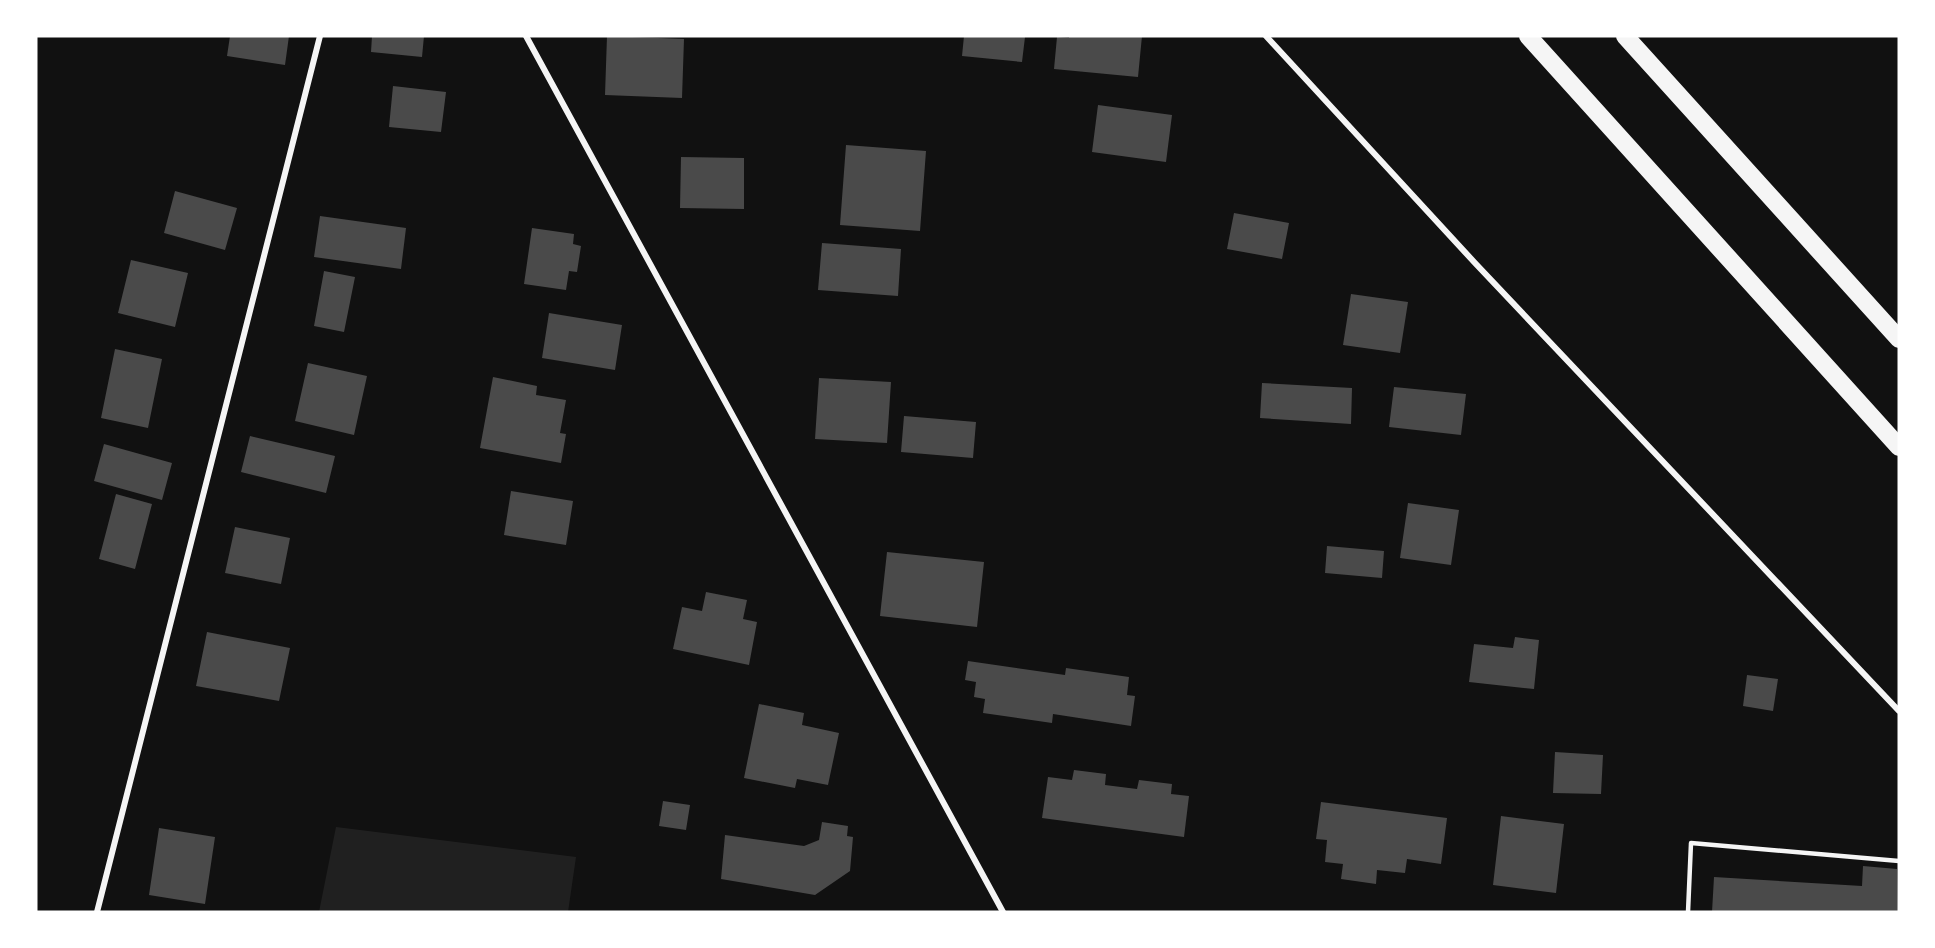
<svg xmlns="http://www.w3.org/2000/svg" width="1935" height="948" font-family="'Nunito Sans',sans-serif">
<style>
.green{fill:#202020}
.building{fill:#4a4a4a}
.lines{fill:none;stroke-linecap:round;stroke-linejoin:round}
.service{stroke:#f5f5f5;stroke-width:4.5}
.minor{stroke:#f5f5f5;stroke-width:6}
.motorway{stroke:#f5f5f5;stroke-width:18}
</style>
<rect width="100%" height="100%" fill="#111"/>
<!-- green -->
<path class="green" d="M 336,827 L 576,857 L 568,912 L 319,912 Z"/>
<!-- building -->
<path class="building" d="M 230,36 L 289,36 L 285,65 L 227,56 Z
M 372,36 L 424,36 L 422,57 L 371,52 Z
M 607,36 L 684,39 L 682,98 L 605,95 Z
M 964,36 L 1025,37 L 1022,62 L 962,56 Z
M 1069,36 L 1142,36 L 1138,77 L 1054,69 L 1057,37 L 1069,38 Z
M 393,86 L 446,92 L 441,132 L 389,127 Z
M 1098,105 L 1172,115 L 1166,162 L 1092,152 Z
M 846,145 L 926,151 L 920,231 L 840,225 Z
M 681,157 L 744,158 L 744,209 L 680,208 Z
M 175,191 L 237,208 L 225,250 L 164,233 Z
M 1234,213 L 1289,223 L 1282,259 L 1227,249 Z
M 320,216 L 406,228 L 401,269 L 314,257 Z
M 532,228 L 574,234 L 573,244 L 581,246 L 577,272 L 569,271 L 566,290 L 524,284 Z
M 822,243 L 901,249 L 898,296 L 818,290 Z
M 131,260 L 188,273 L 175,327 L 118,313 Z
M 324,271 L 355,277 L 344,332 L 314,326 Z
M 1351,294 L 1408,302 L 1400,353 L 1343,345 Z
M 549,313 L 622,325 L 615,370 L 542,358 Z
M 115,349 L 162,359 L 148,428 L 101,418 Z
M 308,363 L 367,376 L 354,435 L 295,421 Z
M 493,377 L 537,386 L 536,395 L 566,400 L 560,433 L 566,434 L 561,463 L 480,448 Z
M 819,378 L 891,382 L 887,443 L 815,439 Z
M 1262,383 L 1352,388 L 1351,424 L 1260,418 Z
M 1394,387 L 1466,394 L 1461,435 L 1389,427 Z
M 904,416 L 976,422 L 973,458 L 901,452 Z
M 250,436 L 335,456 L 326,493 L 241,472 Z
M 104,444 L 172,463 L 162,500 L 94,481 Z
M 511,491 L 573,501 L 566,545 L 504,535 Z
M 116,494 L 152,504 L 135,569 L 99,559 Z
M 1408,503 L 1459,510 L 1451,565 L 1400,558 Z
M 235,527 L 290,538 L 281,584 L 225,573 Z
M 1327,546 L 1384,551 L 1382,578 L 1325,573 Z
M 887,552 L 984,562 L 977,627 L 880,616 Z
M 706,592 L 747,600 L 743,619 L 757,622 L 749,665 L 673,649 L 682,607 L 702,611 Z
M 207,632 L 290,648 L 279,701 L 196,686 Z
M 1515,637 L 1539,640 L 1534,689 L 1469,682 L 1474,644 L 1513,648 Z
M 968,661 L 1065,675 L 1066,668 L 1129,677 L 1127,695 L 1135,696 L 1131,726 L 1053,714 L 1052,723 L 983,713 L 985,699 L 974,697 L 976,682 L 965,680 Z
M 1747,675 L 1778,679 L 1773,711 L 1743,706 Z
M 759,704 L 804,713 L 802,725 L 839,733 L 828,785 L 797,779 L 795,788 L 744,778 Z
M 1555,752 L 1603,755 L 1601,794 L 1553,793 Z
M 1074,770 L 1106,774 L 1105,785 L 1137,789 L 1139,780 L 1172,784 L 1171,794 L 1189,796 L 1184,837 L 1042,818 L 1048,777 L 1072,780 Z
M 663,801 L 690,805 L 686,830 L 659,826 Z
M 1321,802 L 1447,818 L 1441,864 L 1407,859 L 1405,873 L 1377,870 L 1376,884 L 1341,879 L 1343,864 L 1325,862 L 1327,840 L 1316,839 Z
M 1501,816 L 1564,824 L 1556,893 L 1493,885 Z
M 822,822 L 848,826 L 847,836 L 853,837 L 850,871 L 815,895 L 721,879 L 725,835 L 804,846 L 819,840 Z
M 159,828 L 215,837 L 205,904 L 149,895 Z
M 1863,866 L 1897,869 L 1898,912 L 1712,912 L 1714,877 L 1862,886 Z"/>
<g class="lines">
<!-- service -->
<path class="service" d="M 1688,912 L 1691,843 L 1899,861"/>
<!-- minor -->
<path class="minor" d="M 526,36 L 1003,912
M 1266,36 L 1475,263 L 1899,711
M 97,912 L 320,36"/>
<!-- motorway -->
<path class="motorway" d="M 1528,36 L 1899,447
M 1625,36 L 1899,339"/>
</g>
<!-- border -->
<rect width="1935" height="948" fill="none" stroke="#ffffff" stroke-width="75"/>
</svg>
